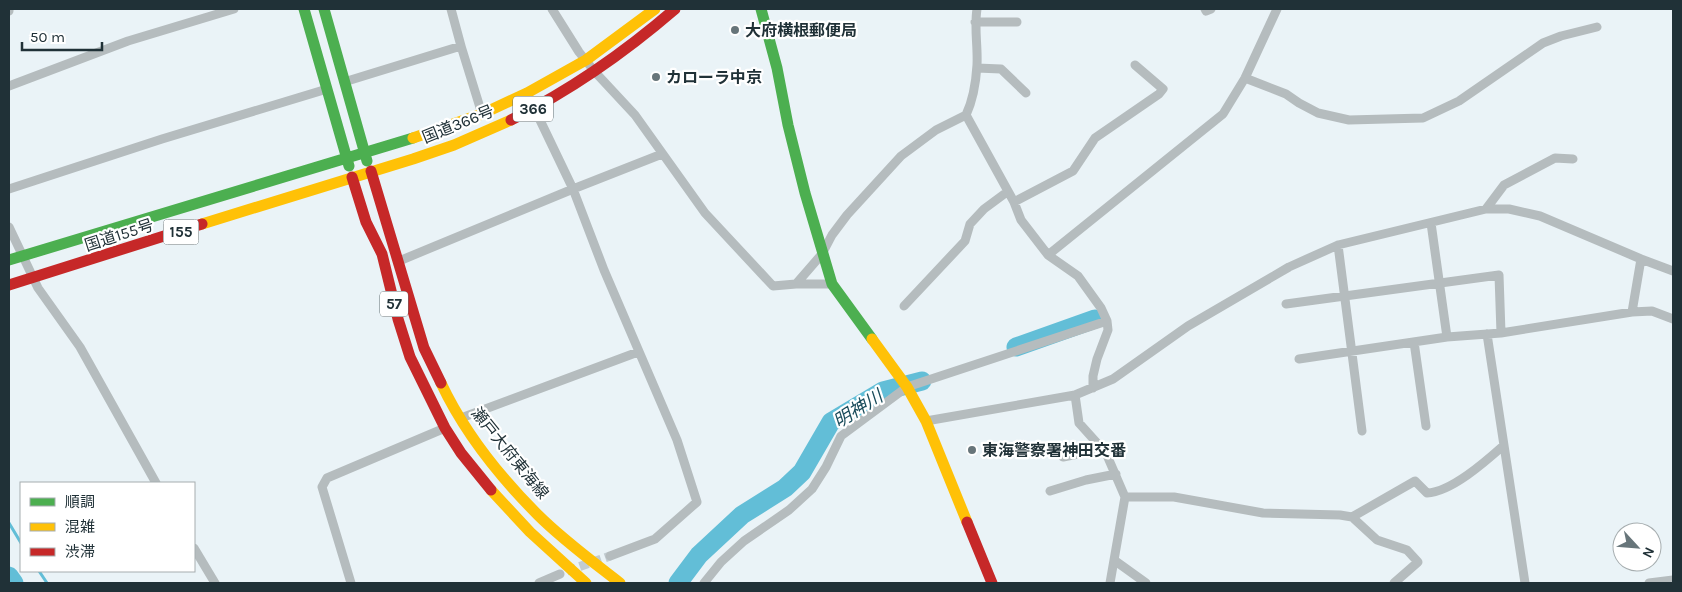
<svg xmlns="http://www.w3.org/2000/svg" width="1682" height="592" font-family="Karla,'Noto Sans JP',sans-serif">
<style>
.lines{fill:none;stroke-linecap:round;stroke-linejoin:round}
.stream{stroke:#62bed7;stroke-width:3}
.river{stroke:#62bed7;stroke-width:19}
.street-tunnel{stroke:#c2ccd1;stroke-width:9;stroke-dasharray:9 4.5;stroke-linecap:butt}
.street{stroke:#b5bcbe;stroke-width:9}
.fast{stroke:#4caf50;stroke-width:11}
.slow{stroke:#ffc107;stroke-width:11}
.jam{stroke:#c62828;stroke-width:11}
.poi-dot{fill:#67757a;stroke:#fff;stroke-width:2}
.labels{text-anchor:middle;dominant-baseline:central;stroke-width:4.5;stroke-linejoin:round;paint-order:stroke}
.shield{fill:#fff;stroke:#636f73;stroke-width:1}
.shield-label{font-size:15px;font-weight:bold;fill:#203137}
.poi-label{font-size:16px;font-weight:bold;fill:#203137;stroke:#fff;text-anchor:start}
.street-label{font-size:16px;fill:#203137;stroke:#fff}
.water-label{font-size:18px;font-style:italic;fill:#1a4c5b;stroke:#fff}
</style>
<rect width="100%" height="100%" fill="#eaf3f7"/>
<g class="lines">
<!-- stream -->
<path class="stream" d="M 9,523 L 21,543
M 39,571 L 47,583"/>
<!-- river -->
<path class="river" d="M 1016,347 L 1095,319
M 9,576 L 14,583
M 678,583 L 699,555 L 742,515 L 785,488 L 802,472 L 831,422 L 883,391 L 922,381"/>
<!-- street-tunnel -->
<path class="street-tunnel" d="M 567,571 L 610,556"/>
<!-- street -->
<path class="street" d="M 552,9 L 579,52 L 595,72 L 635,115 L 705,213 L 773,286 L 796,284
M 1205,9 L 1206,11 L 1211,9
M 9,11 L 9,9
M 975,22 L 1017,22
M 461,46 L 482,114
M 977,68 L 1001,69 L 1026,93
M 1245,78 L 1286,94 L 1299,103 L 1318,113 L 1349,120 L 1423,118 L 1459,101 L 1543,43 L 1561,36 L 1597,27
M 344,82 L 461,46 L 451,9
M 9,86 L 128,41 L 234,9
M 527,93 L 573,189 L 662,154
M 966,115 L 1014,202 L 1021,220 L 1048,255 L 1078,276 L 1101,308 L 1107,321 L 1108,330 L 1097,359 L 1093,376 L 1093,388
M 9,189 L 162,139 L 327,89
M 1014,202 L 1073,171 L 1095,138 L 1159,94 L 1163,89 L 1135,65
M 1486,209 L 1504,185 L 1555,158 L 1573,159
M 1431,223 L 1447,337
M 9,227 L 38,288 L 80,347 L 156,483
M 1338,245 L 1362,431
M 1048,255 L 1223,114 L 1245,78 L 1277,9
M 399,261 L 573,189 L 604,270 L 677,440 L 697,502 L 655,539 L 610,556
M 832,284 L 796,284 L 822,254 L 832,235 L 847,215 L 901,156 L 936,130 L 966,115 C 973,100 976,82 977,65 C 978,46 974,28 977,9
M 1286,304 L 1499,275 L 1501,333
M 904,306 L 965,241 L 970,224 L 984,209 L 1007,192
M 1632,312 L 1641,259
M 1487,334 L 1525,583
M 1414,342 L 1426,426
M 1299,359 L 1447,337 L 1501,333 L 1632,312 L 1652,311 L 1673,319
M 1075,395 L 1079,423 L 1106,453 L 1125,497 L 1110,583
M 461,418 L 638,352
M 926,421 L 1075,395 L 1113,379 L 1188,326 L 1289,267 L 1338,245 L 1486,209 L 1509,209 L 1540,216 L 1641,259 L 1673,271
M 1063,457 L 1103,449
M 1050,491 L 1086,480 L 1116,474
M 1125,497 L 1174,497 L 1263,513 L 1340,515 L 1352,517 L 1377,540 L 1407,550 L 1418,562 L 1394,583
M 1352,517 L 1415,481 L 1427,493 C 1451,492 1485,462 1503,446
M 194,548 L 215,583
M 1114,560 L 1146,583
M 351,583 L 322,487 L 327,478 L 445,428
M 539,583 L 560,574
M 704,583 L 721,562 L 744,541 L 789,510 L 812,489 L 826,467 L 841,436 L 907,387 L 1107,321
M 1649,583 L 1673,580"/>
<!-- fast -->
<path class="fast" d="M 304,9 L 349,166
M 324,9 L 367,161
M 761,9 L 777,68 L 788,125 L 805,193 L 832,284 L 872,339
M 9,260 L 413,138"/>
<!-- slow -->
<path class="slow" d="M 413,138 L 482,114 L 527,93 L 586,60 L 655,9
M 202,224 L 413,159 L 454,145 L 511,120
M 872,339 L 907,387 L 926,421 L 967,522
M 441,383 C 464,432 500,477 538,515 C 563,540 592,561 620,583
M 491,490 L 530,532 L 586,583"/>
<!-- jam -->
<path class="jam" d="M 511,120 C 571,90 624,53 675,9
M 371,171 L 424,348 L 441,383
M 352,177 L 366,222 L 382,254 L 398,319 L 410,357 L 445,428 L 461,453 L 491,490
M 9,285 L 202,224
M 967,522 L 992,583"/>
</g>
<!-- markers -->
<g class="poi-dot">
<circle cx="735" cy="30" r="5"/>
<circle cx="656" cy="77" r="5"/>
<circle cx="972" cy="450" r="5"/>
</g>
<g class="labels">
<!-- shield labels -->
<g class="shield">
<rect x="513" y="96.5" width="40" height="25" rx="4"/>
<rect x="163.5" y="219.5" width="35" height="25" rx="4"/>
<rect x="380" y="291.5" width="28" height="25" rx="4"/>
</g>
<g class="shield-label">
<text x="533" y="109">366</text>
<text x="181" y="232">155</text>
<text x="394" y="304">57</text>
</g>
<!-- poi labels -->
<g class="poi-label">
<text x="745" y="30">大府横根郵便局</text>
<text x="666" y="77">カローラ中京</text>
<text x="982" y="450">東海警察署神田交番</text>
</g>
<!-- street labels -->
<g class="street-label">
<text transform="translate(458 124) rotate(-22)">国道366号</text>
<text transform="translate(119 235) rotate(-18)">国道155号</text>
<text transform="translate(510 453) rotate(51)">瀬戸大府東海線</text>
</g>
<!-- water labels -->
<g class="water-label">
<text transform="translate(858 409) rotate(-32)">明神川</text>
</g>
</g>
<!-- border -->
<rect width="1682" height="592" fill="none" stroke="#203137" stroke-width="20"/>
<!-- legend -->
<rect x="20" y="482" width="175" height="90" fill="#ffffff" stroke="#a6adaf"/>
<rect x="30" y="498" width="25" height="8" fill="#4caf50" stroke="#a6adaf"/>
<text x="65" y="507" font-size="15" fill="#203137">順調</text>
<rect x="30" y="523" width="25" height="8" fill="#ffc107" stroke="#a6adaf"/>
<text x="65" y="532" font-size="15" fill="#203137">混雑</text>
<rect x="30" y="548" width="25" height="8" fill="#c62828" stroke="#a6adaf"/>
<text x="65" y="557" font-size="15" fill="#203137">渋滞</text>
<!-- north arrow -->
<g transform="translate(1637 547) rotate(116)"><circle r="24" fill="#ffffff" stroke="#a6adaf"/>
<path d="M0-4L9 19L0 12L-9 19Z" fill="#67757a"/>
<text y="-8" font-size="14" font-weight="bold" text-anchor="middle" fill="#203137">N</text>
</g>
<!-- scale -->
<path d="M22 42v8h80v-8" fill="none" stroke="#203137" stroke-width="2.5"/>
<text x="30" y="42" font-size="15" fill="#203137" stroke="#ffffff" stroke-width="4" paint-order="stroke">50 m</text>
</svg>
